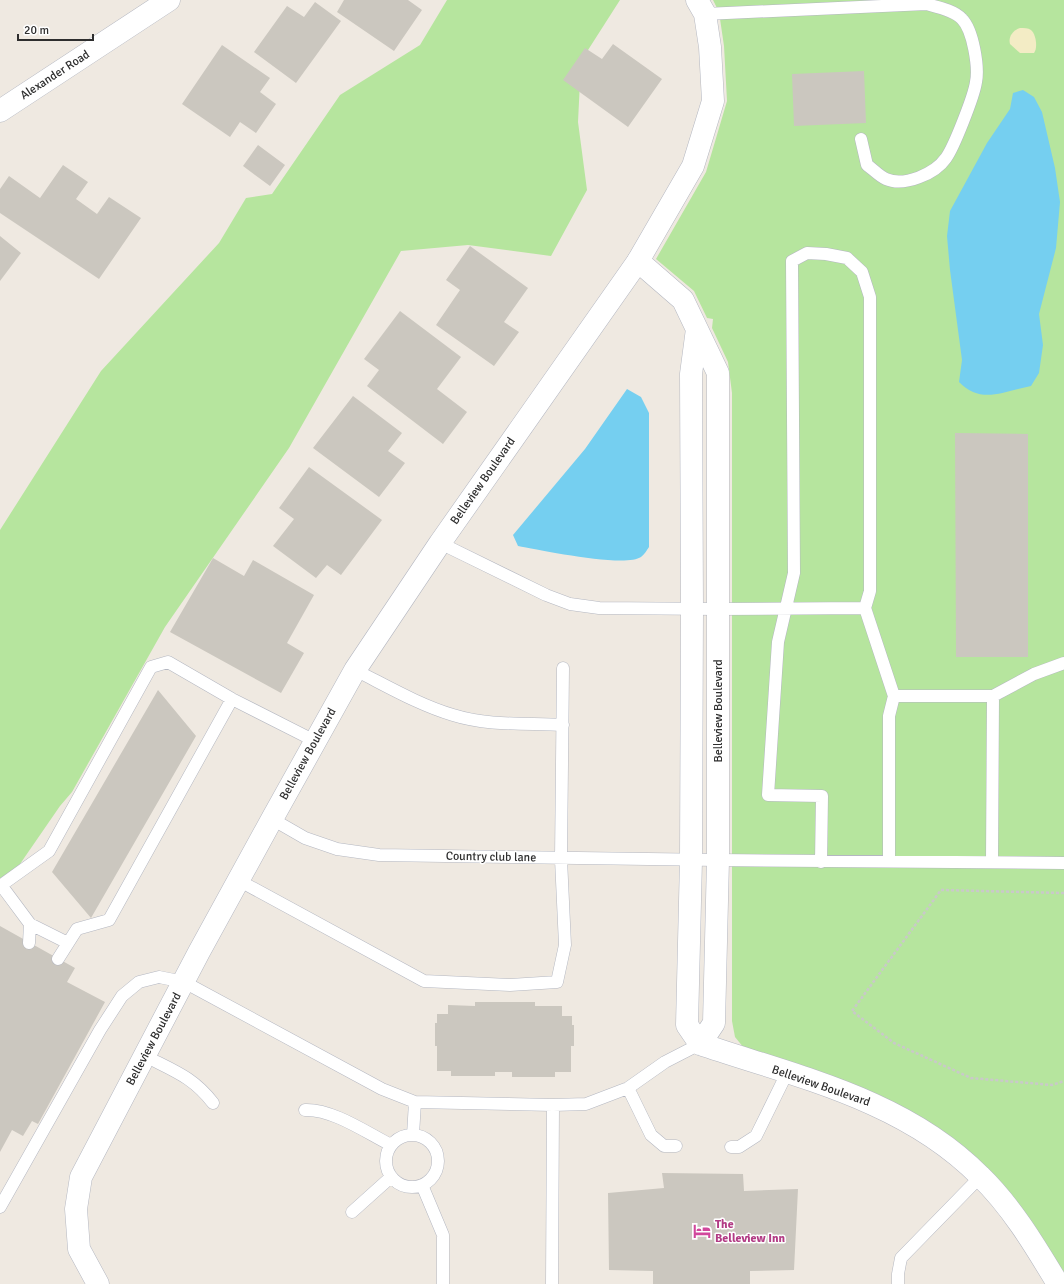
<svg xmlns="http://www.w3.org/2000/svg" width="1064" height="1284" font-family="Signika,sans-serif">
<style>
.green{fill:#b6e59e}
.sand{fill:#f3ecc5}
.water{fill:#75cff0}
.building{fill:#cbc7bf}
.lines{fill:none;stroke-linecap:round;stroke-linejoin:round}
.lane-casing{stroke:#b4b7c1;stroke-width:13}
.street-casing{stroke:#b4b7c1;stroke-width:23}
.secondary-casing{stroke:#b4b7c1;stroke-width:23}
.path{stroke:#c9c9c9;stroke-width:2.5;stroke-dasharray:3 2;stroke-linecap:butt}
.lane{stroke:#fff;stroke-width:12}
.street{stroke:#fff;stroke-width:22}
.secondary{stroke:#fff;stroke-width:22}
.labels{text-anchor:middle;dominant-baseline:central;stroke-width:3;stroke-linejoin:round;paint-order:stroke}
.street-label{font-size:12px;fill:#2e2e2e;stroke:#fff}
.hotel-label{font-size:12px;font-weight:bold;fill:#b23c85;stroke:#fff;text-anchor:start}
</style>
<rect width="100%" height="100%" fill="#efe9e1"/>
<!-- green -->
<path class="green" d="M 447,0 L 620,0 L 581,61 L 578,122 L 587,190 L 551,256 L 468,245 L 401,251 L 289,448 L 165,627 L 72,792 L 60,806 L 0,893 L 0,530 L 101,371 L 219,243 L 246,198 L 272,194 L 340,95 L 420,45 Z
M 713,0 L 1064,0 L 1064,1279 L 1012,1198 L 976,1157 L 944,1135 L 748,1053 L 735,1037 L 732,1021 L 732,393 L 728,362 L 712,328 L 713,319 L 707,318 L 694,291 L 656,259 L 706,172 L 727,101 L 724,46 L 719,12 Z"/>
<!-- sand -->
<path class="sand" d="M 1020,28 C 1024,28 1028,28 1031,30 C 1036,34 1038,48 1034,53 L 1020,53 L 1010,44 C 1008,37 1013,30 1020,28 Z"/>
<!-- water -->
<path class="water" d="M 1023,90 L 1034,97 L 1042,112 L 1055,168 L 1060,202 L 1056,248 L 1039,314 L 1043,345 L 1039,373 L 1031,386 C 1004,391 981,405 959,382 L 962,360 L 950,270 L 947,236 L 950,211 L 987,143 L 1010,109 L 1013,93 Z
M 627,389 L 641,397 L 649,413 L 649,547 C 647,550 644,555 641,557 C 625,568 540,550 518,546 L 513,535 L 585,449 Z"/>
<!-- building -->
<path class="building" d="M 344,0 L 408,0 L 422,10 L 394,51 L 337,12 Z
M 315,2 L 341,21 L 296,83 L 254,52 L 287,6 L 304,17 Z
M 613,44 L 662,79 L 628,127 L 563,80 L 585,48 L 602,59 Z
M 222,45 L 270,78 L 260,92 L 276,104 L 256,133 L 240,122 L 230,137 L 182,104 Z
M 864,71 L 866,123 L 794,126 L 792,74 Z
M 258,145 L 285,165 L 270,186 L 243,166 Z
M 63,165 L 88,182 L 76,199 L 97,214 L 109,197 L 141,218 L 99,279 L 0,213 L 0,189 L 9,176 L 40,198 Z
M 0,236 L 21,253 L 0,281 Z
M 470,246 L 528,288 L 504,322 L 519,332 L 494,366 L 436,325 L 460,290 L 446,280 Z
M 400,311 L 461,357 L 437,389 L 467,412 L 443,444 L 367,386 L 379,370 L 364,359 Z
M 353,396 L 402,433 L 388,451 L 405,463 L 379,497 L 313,448 Z
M 955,433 L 1028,434 L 1028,657 L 956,657 Z
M 309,467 L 382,520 L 341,575 L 327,565 L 316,578 L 273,546 L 294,519 L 279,508 Z
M 213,558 L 244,576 L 253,560 L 314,595 L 287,643 L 304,653 L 281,693 L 170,632 Z
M 158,690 L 196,736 L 91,918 L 52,872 Z
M 0,926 L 75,968 L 67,982 L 105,1002 L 38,1124 L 32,1121 L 23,1136 L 12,1130 L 0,1152 Z
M 475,1002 L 535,1002 L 535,1006 L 562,1006 L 562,1016 L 572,1016 L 572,1025 L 574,1025 L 574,1046 L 571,1046 L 571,1072 L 555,1072 L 555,1077 L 512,1077 L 512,1072 L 495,1072 L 495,1076 L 451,1076 L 451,1071 L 437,1071 L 437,1046 L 435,1046 L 435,1023 L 437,1023 L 437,1014 L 448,1014 L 448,1005 L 475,1006 Z
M 662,1173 L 743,1174 L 744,1191 L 798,1189 L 794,1270 L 750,1271 L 750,1284 L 653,1284 L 653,1271 L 609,1270 L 608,1193 L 664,1188 Z"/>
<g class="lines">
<!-- lane casing -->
<g class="lane-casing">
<path id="lane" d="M 705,14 L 926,4 C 937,7 954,10 962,19 C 973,30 979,67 976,82 C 974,96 954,147 946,158 C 935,174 904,187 886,179 C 879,176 873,169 867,165 L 861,139
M 440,543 L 546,595 L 570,604 L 599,608 L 718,609 L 865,608
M 355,670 C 387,686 419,705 453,715 C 488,726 526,723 563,725
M 894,696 L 993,696 L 1034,674 L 1064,663
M 272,819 L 305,838 L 337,849 L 379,855 L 718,860 L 1064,863
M 821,862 L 822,796 L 768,795 L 778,642 L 794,573 L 792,261 L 807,253 L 826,254 L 847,258 L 862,272 L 870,297 L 870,591 L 865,608 L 894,696 L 889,716 L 889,860
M 992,862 L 993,696
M 238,880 L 424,981 L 510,985 L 557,982 L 565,945 L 561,859 L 563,668
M 1,885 L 30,924 L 29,943
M 0,886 L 49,851 L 151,667 L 168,662 L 232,699 L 315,741
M 30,924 L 68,943
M 58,959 L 77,929 L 109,920 L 232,699
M 145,1056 C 174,1071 193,1077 213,1103
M 628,1088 L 651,1135 L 664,1146 L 676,1146
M 305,1110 C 333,1109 367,1133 391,1145
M 413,1135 L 415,1102
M386 1161a26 26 0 1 1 52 0a26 26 0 1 1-52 0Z
M 731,1147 L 739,1147 L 756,1136 L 787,1073
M 422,1185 L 443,1235 L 443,1284
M 0,1207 L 100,1030 L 122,996 L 139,982 L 159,977 L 184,982 L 382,1089 L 415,1102 L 553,1105 L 586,1104 L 628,1088 L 665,1062 L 700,1044
M 352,1212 L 391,1177
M 552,1284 L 553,1105
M 898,1284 L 898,1274 L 901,1258 L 981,1176"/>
</g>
<!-- street casing -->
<g class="street-casing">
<path id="street" d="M 0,111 L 169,0
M 638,261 L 683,300 L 718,373 L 718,860 L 714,1023 L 700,1044
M 697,329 L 691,374 L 692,609 L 691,860 L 687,1025 L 700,1044 C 798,1077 905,1100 980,1176 C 1012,1207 1035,1246 1058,1284"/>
</g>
<!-- secondary casing -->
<g class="secondary-casing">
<path id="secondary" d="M 98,1284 L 79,1249 L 76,1209 L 81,1177 L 199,952 L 272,819 L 355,670 L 440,543 L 638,261 L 693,166 L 713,101 L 710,47 L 705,14 L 697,0"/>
</g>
<!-- path -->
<path class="path" d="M 1064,893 L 941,890 L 852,1011 L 894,1043 L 971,1078 L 1052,1085 L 1064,1081"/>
<!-- lane -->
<use href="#lane" class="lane"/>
<!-- street -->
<use href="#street" class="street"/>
<!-- secondary -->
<use href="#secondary" class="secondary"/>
</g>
<!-- icons -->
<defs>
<g id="hotel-bare" transform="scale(1.38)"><path d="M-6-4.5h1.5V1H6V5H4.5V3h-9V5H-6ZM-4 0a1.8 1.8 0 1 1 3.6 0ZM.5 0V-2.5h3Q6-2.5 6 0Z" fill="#d1479c" stroke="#fff" stroke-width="2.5" paint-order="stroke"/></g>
</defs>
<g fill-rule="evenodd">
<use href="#hotel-bare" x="702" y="1231"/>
</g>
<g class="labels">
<!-- street labels -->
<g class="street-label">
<text transform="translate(55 75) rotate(-33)">Alexander Road</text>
<text transform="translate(483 481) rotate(-55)">Belleview Boulevard</text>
<text transform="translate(718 711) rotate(-90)">Belleview Boulevard</text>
<text transform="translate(308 754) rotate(-61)">Belleview Boulevard</text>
<text transform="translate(491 857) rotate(1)">Country club lane</text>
<text transform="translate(154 1039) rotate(-62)">Belleview Boulevard</text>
<text transform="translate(821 1086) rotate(19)">Belleview Boulevard</text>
</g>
<!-- hotel labels -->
<g class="hotel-label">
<text x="715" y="1224">The<tspan x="715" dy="14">Belleview Inn</tspan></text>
</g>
</g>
<!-- scale -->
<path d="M18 34v6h75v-6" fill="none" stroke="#2e2e2e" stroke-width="2"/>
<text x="24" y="34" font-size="12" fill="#2e2e2e" stroke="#ffffff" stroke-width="3" paint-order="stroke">20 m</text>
</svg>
